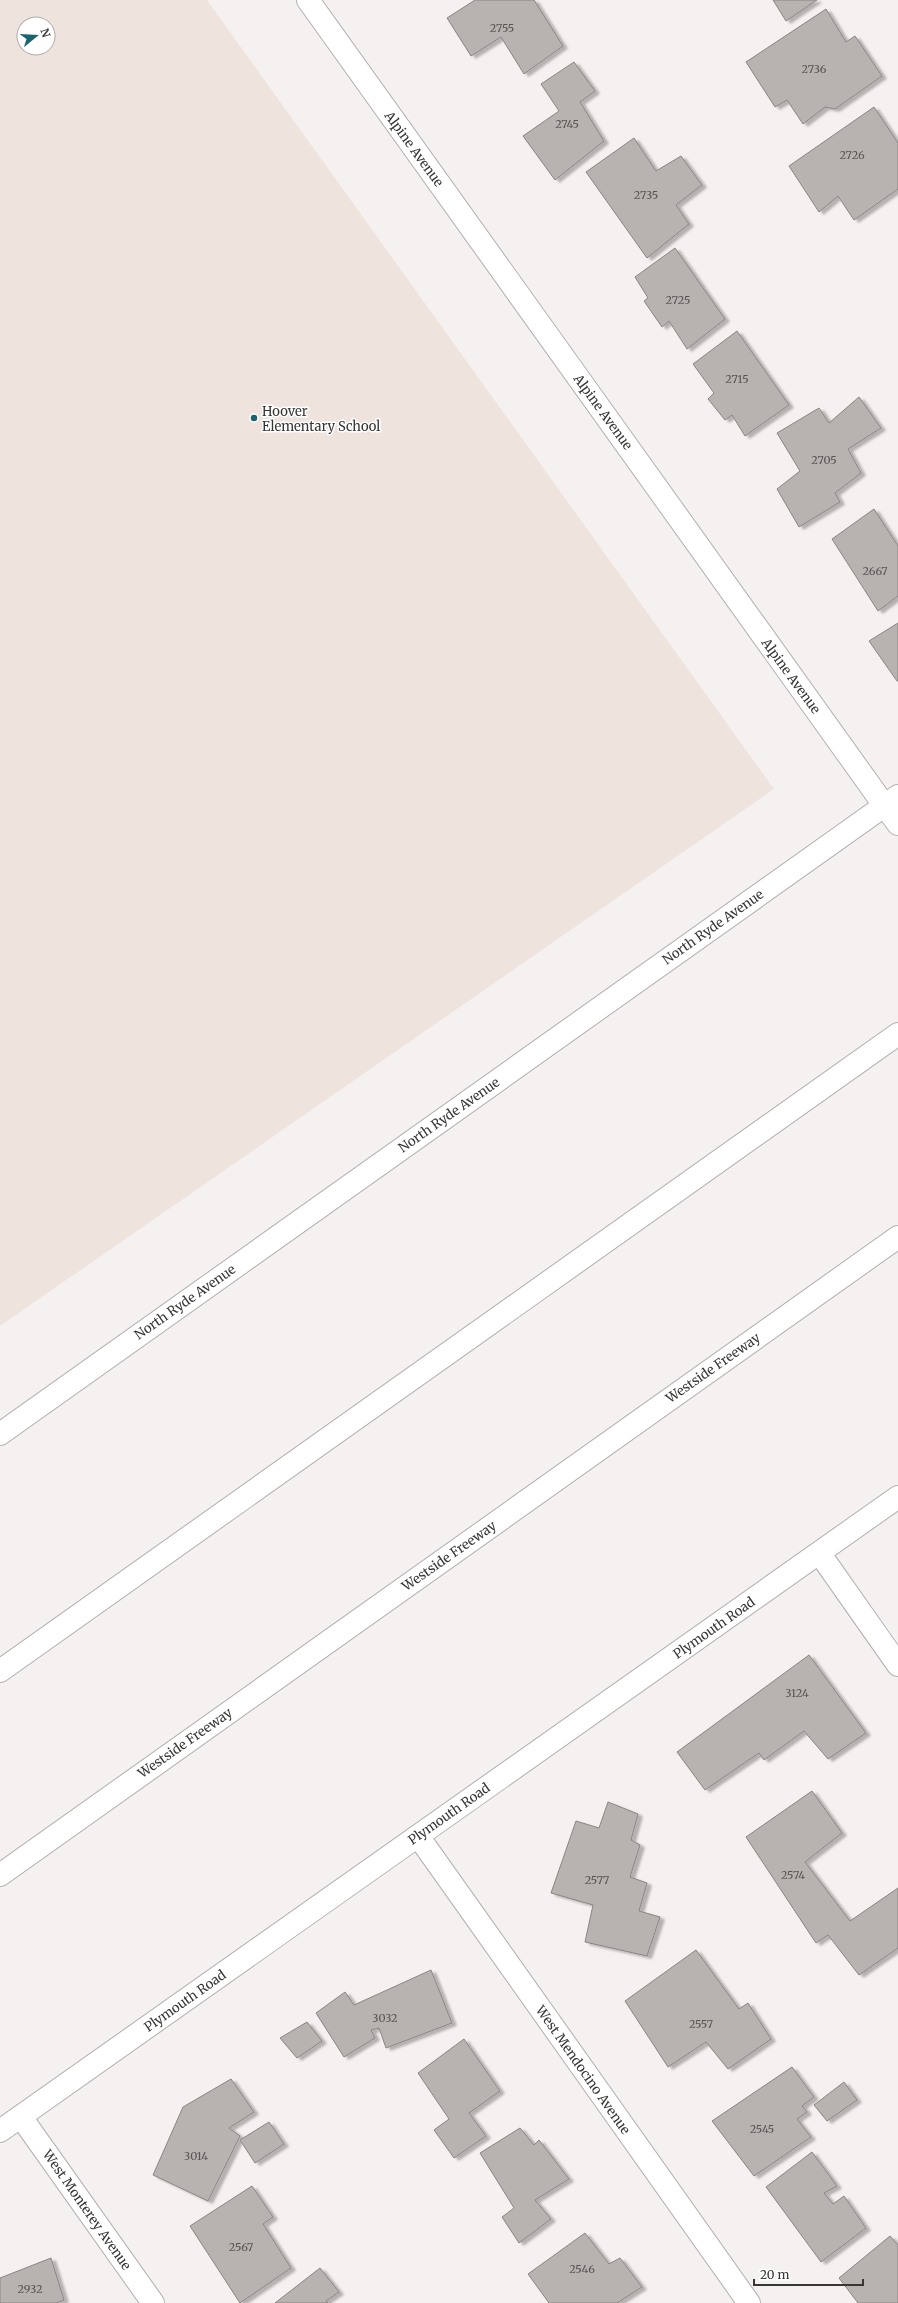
<svg xmlns="http://www.w3.org/2000/svg" width="898" height="2303" font-family="Merriweather,serif">
<style>
.built{fill:#efe3de;fill-rule:evenodd}
.building{fill:#b6b3b1;stroke:#888583;filter:url(#shadow)}
.lines{fill:none;stroke-linecap:round;stroke-linejoin:round}
.minor-casing{stroke:#b3afae;stroke-width:24}
.tertiary-casing{stroke:#b3afae;stroke-width:24}
.motorway-casing{stroke:#b3afae;stroke-width:24}
.minor{stroke:#fff;stroke-width:22}
.tertiary{stroke:#fff;stroke-width:22}
.motorway{stroke:#fff;stroke-width:22}
.poi-dot{fill:#19646f;stroke:#fff;stroke-width:1.5}
.labels{text-anchor:middle;dominant-baseline:central;stroke-width:3;stroke-linejoin:round;paint-order:stroke}
.number-label{font-size:11px;fill:#575554}
.street-label{font-size:13px;fill:#373635;stroke:#fff}
.poi-label{font-size:13px;fill:#373635;stroke:#fff;text-anchor:start}
</style>
<defs>
<filter id="shadow"><feDropShadow dx="4.5" dy="2.5" stdDeviation="1" flood-color="#0004"/></filter>
</defs>
<rect width="100%" height="100%" fill="#f5f1f0"/>
<!-- built -->
<path class="built" d="M 0,0 L 207,0 L 774,789 L 0,1326 ZM 24,24 L 48,24 L 48,48 L 24,48 Z"/>
<!-- building -->
<path class="building" d="M 475,0 L 534,0 L 563,46 L 524,74 L 501,37 L 471,56 L 447,18 Z
M 773,0 L 817,0 L 786,21 Z
M 826,9 L 846,42 L 855,36 L 882,76 L 835,109 L 825,107 L 803,124 L 787,100 L 775,107 L 746,62 Z
M 574,62 L 595,91 L 580,102 L 604,141 L 555,180 L 523,136 L 559,111 L 541,84 Z
M 874,107 L 898,143 L 898,189 L 854,220 L 838,196 L 819,212 L 789,166 Z
M 634,138 L 656,171 L 681,156 L 702,185 L 676,205 L 689,224 L 647,258 L 586,172 Z
M 675,248 L 725,319 L 687,349 L 669,321 L 662,327 L 644,301 L 648,298 L 635,277 Z
M 737,331 L 789,405 L 745,436 L 732,415 L 725,420 L 708,399 L 714,393 L 693,364 Z
M 859,397 L 881,428 L 848,449 L 861,473 L 835,493 L 840,502 L 799,527 L 777,489 L 800,471 L 777,433 L 819,408 L 829,423 Z
M 874,509 L 898,546 L 898,596 L 878,611 L 832,539 Z
M 898,623 L 898,681 L 897,681 L 869,641 Z
M 809,1655 L 866,1733 L 828,1759 L 804,1731 L 764,1760 L 759,1753 L 705,1790 L 677,1752 Z
M 812,1791 L 842,1833 L 805,1862 L 850,1921 L 898,1888 L 898,1948 L 859,1975 L 828,1935 L 816,1943 L 746,1837 Z
M 608,1802 L 638,1814 L 631,1840 L 640,1845 L 630,1877 L 647,1883 L 639,1911 L 660,1917 L 647,1956 L 585,1942 L 593,1905 L 551,1893 L 576,1821 L 599,1828 Z
M 696,1950 L 739,2009 L 748,2003 L 771,2039 L 728,2069 L 706,2042 L 668,2067 L 625,2001 Z
M 431,1970 L 452,2023 L 386,2048 L 379,2028 L 371,2030 L 375,2038 L 344,2057 L 316,2013 L 345,1992 L 354,2005 Z
M 307,2022 L 322,2041 L 297,2058 L 280,2038 Z
M 464,2039 L 500,2091 L 469,2113 L 486,2136 L 454,2158 L 434,2130 L 449,2119 L 418,2073 Z
M 792,2067 L 814,2097 L 802,2106 L 807,2112 L 797,2119 L 811,2137 L 754,2176 L 712,2121 Z
M 231,2079 L 254,2112 L 229,2128 L 240,2136 L 208,2201 L 153,2175 L 183,2107 Z
M 844,2082 L 857,2100 L 827,2121 L 814,2105 Z
M 269,2122 L 284,2144 L 255,2163 L 240,2140 Z
M 520,2128 L 534,2145 L 539,2140 L 569,2179 L 535,2200 L 551,2219 L 519,2243 L 502,2217 L 514,2208 L 480,2153 Z
M 812,2152 L 837,2186 L 824,2193 L 833,2204 L 844,2196 L 866,2228 L 821,2262 L 766,2187 Z
M 252,2186 L 273,2217 L 263,2224 L 291,2268 L 240,2303 L 190,2226 Z
M 585,2233 L 609,2264 L 620,2258 L 642,2287 L 617,2303 L 549,2303 L 528,2274 Z
M 890,2236 L 898,2245 L 898,2303 L 858,2303 L 839,2278 Z
M 51,2258 L 64,2300 L 56,2303 L 0,2303 L 0,2278 Z
M 320,2268 L 339,2292 L 326,2301 L 328,2303 L 275,2303 Z"/>
<g class="lines">
<!-- minor casing -->
<g class="minor-casing">
<path id="minor" d="M 308,0 L 884,805
M 820,1554 L 898,1665
M 418,1836 L 749,2303
M 21,2117 L 153,2303"/>
</g>
<!-- tertiary casing -->
<g class="tertiary-casing">
<path id="tertiary" d="M 884,805 L 898,824
M 0,1434 L 898,796
M 0,2131 L 898,1497"/>
</g>
<!-- motorway casing -->
<g class="motorway-casing">
<path id="motorway" d="M 884,805 L 898,807
M 0,1671 L 898,1034
M 0,1875 L 898,1237"/>
</g>
<!-- minor -->
<use href="#minor" class="minor"/>
<!-- tertiary -->
<use href="#tertiary" class="tertiary"/>
<!-- motorway -->
<use href="#motorway" class="motorway"/>
</g>
<!-- markers -->
<circle class="poi-dot" cx="254" cy="418" r="4"/>
<g class="labels">
<!-- number labels -->
<g class="number-label">
<text x="502" y="28">2755</text>
<text x="814" y="69">2736</text>
<text x="567" y="124">2745</text>
<text x="852" y="155">2726</text>
<text x="646" y="195">2735</text>
<text x="678" y="300">2725</text>
<text x="737" y="379">2715</text>
<text x="824" y="460">2705</text>
<text x="875" y="571">2667</text>
<text x="797" y="1693">3124</text>
<text x="793" y="1875">2574</text>
<text x="597" y="1880">2577</text>
<text x="385" y="2018">3032</text>
<text x="701" y="2024">2557</text>
<text x="762" y="2129">2545</text>
<text x="196" y="2156">3014</text>
<text x="241" y="2247">2567</text>
<text x="582" y="2269">2546</text>
<text x="30" y="2289">2932</text>
</g>
<!-- street labels -->
<g class="street-label">
<text transform="translate(414 149) rotate(54)">Alpine Avenue</text>
<text transform="translate(603 412) rotate(54)">Alpine Avenue</text>
<text transform="translate(791 676) rotate(54)">Alpine Avenue</text>
<text transform="translate(713 927) rotate(-35)">North Ryde Avenue</text>
<text transform="translate(449 1115) rotate(-35)">North Ryde Avenue</text>
<text transform="translate(185 1302) rotate(-35)">North Ryde Avenue</text>
<text transform="translate(713 1368) rotate(-35)">Westside Freeway</text>
<text transform="translate(449 1556) rotate(-35)">Westside Freeway</text>
<text transform="translate(714 1628) rotate(-35)">Plymouth Road</text>
<text transform="translate(185 1743) rotate(-35)">Westside Freeway</text>
<text transform="translate(449 1814) rotate(-35)">Plymouth Road</text>
<text transform="translate(185 2001) rotate(-35)">Plymouth Road</text>
<text transform="translate(583 2070) rotate(55)">West Mendocino Avenue</text>
<text transform="translate(87 2210) rotate(55)">West Monterey Avenue</text>
</g>
<!-- poi labels -->
<g class="poi-label">
<text x="262" y="411">Hoover<tspan x="262" dy="15">Elementary School</tspan></text>
</g>
</g>
<!-- north arrow -->
<g transform="translate(36 36) rotate(72)"><circle r="19" fill="#ffffff" stroke="#afafae"/>
<path d="M0-3L7 15L0 10L-7 15Z" fill="#19646f"/>
<text y="-6" font-size="11" font-weight="bold" text-anchor="middle" fill="#373635">N</text>
</g>
<!-- scale -->
<path d="M754 2279v6h109v-6" fill="none" stroke="#373635" stroke-width="2"/>
<text x="760" y="2279" font-size="12" fill="#373635" stroke="#ffffff" stroke-width="3" paint-order="stroke">20 m</text>
</svg>
